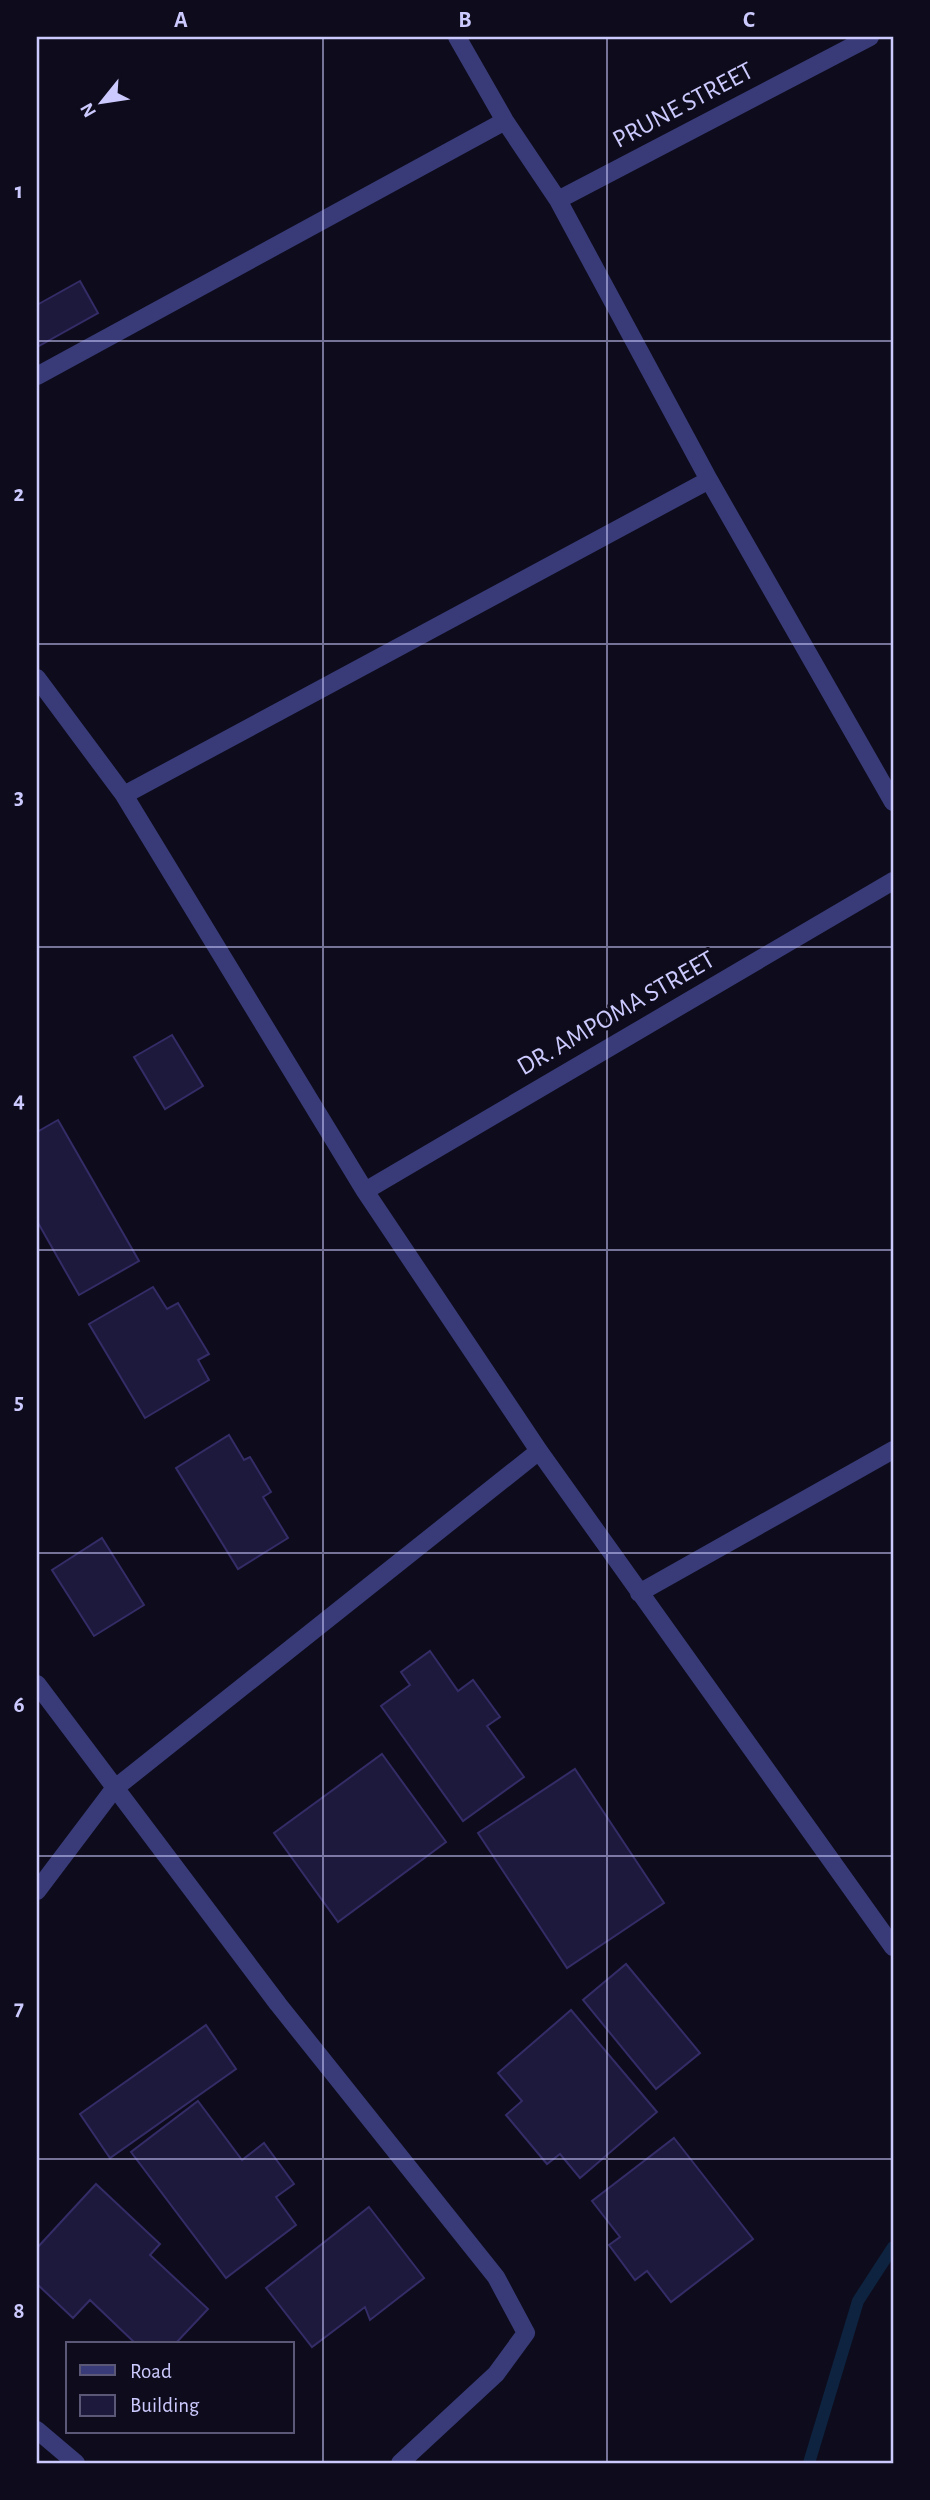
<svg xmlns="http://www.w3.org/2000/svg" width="930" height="2500" font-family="'Alegreya Sans',sans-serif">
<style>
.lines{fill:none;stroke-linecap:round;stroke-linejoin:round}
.stream{stroke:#0d233f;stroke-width:12}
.building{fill:#1d193c;stroke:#332c67;stroke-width:2}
.minor{stroke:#393b79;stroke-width:18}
.grid{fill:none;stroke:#cbc9fd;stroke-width:2;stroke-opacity:0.55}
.labels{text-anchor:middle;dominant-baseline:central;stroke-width:6;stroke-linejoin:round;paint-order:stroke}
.street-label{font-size:26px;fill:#cbc9fd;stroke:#0e0c1c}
.neatline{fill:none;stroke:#cbc9fd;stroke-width:2.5}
.grid-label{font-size:23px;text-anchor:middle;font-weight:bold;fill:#cbc9fd}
</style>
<rect width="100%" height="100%" fill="#0e0c1c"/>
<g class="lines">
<!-- stream -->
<path class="stream" d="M 809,2463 L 858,2301 L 893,2247"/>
</g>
<!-- building -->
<path class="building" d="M 80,281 L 98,313 L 37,347 L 37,305 Z
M 172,1035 L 203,1086 L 165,1109 L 134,1057 Z
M 58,1120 L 139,1261 L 79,1295 L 37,1221 L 37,1132 Z
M 153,1287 L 167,1309 L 178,1303 L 209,1354 L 198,1360 L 209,1380 L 145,1418 L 89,1324 Z
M 229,1435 L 244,1460 L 250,1457 L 271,1492 L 263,1497 L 288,1538 L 238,1569 L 176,1468 Z
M 102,1538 L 144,1605 L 94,1636 L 52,1570 Z
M 430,1651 L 458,1691 L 473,1680 L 500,1717 L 487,1726 L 524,1777 L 463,1821 L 381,1706 L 410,1685 L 401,1672 Z
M 382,1754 L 446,1842 L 338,1922 L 274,1833 Z
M 575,1769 L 664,1903 L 567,1968 L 478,1833 Z
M 626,1964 L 700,2053 L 656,2089 L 583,2000 Z
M 571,2010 L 657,2112 L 580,2178 L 560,2154 L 547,2164 L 506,2115 L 522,2101 L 498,2073 Z
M 206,2025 L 236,2069 L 110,2158 L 80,2114 Z
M 198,2101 L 242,2160 L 264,2143 L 294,2184 L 276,2197 L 296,2225 L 226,2278 L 131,2152 Z
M 674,2138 L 753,2239 L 671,2302 L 647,2271 L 635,2280 L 609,2245 L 620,2237 L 592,2201 Z
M 96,2184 L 160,2244 L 150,2255 L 208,2309 L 175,2344 L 136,2344 L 90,2300 L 73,2318 L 37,2284 L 37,2248 Z
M 369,2207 L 424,2278 L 370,2320 L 365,2307 L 312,2347 L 266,2288 Z"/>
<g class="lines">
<!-- minor -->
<path class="minor" d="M 457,37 L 505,121 L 558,200 L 709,480 L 893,802
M 558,200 L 870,37
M 37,376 L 505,121
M 37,678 L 124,795 L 365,1191 L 539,1451 L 893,1947
M 124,795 L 709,480
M 365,1191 L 893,881
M 639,1593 L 893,1450
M 37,1684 L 278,2004 L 496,2277 L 526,2333 L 496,2374 L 400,2463
M 37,1891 L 114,1789 L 539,1451
M 37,2430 L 76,2463"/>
</g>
<!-- grid -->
<path class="grid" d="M 323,37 L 323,2463M 607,37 L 607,2463M 37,341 L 893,341M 37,644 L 893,644M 37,947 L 893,947M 37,1250 L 893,1250M 37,1553 L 893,1553M 37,1856 L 893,1856M 37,2159 L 893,2159"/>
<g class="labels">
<!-- street labels -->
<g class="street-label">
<text transform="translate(683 105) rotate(-28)">PRUNE STREET</text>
<text transform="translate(616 1013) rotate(-30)">DR. AMPOMA STREET</text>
</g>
</g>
<!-- border -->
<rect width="930" height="2500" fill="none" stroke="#0e0c1c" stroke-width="77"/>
<!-- legend -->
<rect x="66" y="2342" width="228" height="91" fill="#0e0c1c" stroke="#5a5876" stroke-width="2"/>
<rect x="80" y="2365" width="35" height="10" fill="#393b79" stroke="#5a5876" stroke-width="2"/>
<text x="130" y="2378" font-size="21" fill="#cbc9fd">Road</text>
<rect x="80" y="2395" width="35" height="21" fill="#1d193c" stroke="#5a5876" stroke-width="2"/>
<text x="130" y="2412" font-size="21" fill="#cbc9fd">Building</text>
<!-- north arrow -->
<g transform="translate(102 102) rotate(240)" stroke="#0e0c1c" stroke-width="5" paint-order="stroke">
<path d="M0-5L12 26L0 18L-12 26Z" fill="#cbc9fd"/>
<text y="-10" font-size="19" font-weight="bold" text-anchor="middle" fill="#cbc9fd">N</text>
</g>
<rect x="38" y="38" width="854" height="2424" class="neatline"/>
<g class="grid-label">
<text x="181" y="27">A</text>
<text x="465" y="27">B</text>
<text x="749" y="27">C</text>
<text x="19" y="198">1</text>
<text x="19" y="501">2</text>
<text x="19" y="804">3</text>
<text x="19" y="1107">4</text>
<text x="19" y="1409">5</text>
<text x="19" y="1712">6</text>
<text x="19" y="2015">7</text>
<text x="19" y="2318">8</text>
</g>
</svg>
